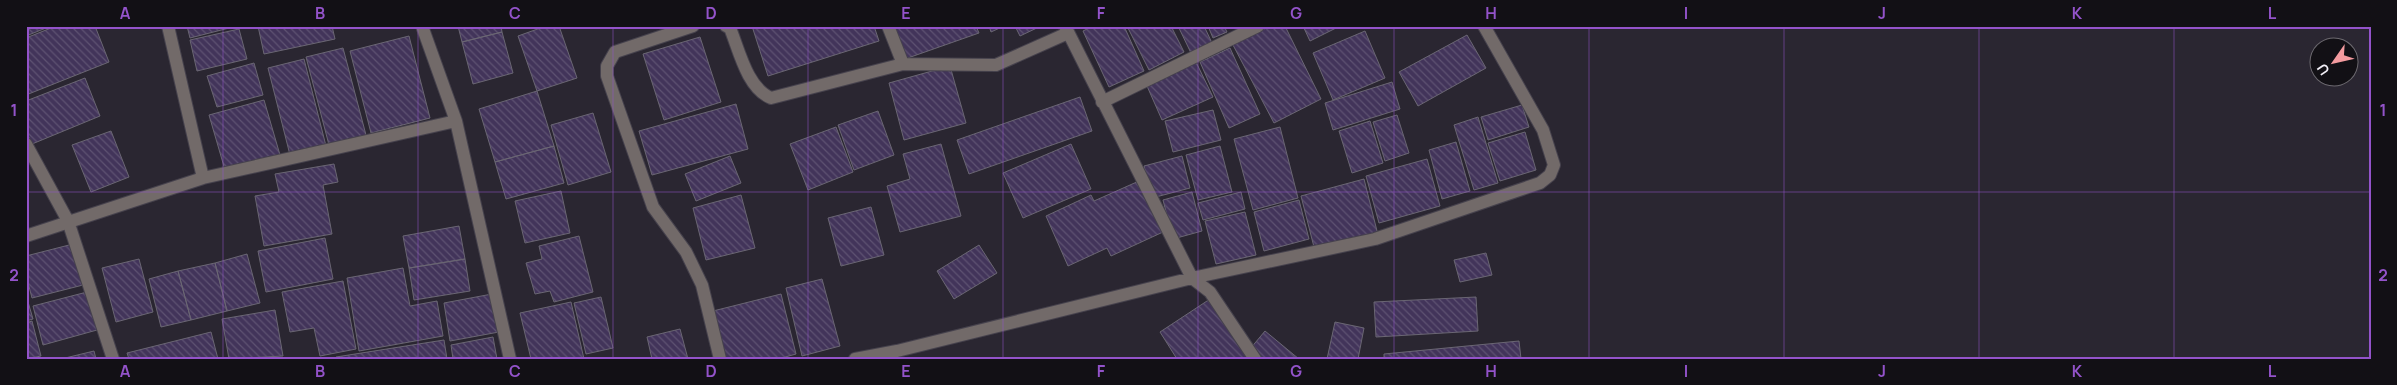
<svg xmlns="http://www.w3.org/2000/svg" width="2397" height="385" font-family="Manrope,sans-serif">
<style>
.building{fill:url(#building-back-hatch);stroke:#6a6673}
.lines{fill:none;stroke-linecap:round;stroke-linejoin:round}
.minor-casing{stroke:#46424d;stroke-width:14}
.minor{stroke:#726a69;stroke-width:12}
.grid{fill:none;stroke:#9353ca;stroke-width:1;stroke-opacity:0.55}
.neatline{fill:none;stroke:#9353ca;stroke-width:2}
.grid-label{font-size:16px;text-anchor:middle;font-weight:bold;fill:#9353ca}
</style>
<defs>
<pattern id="building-back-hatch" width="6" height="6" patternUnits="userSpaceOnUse" patternTransform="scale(1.25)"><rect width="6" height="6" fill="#42345a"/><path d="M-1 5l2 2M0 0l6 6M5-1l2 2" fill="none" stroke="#5e5272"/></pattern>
</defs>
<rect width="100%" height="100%" fill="#2a2631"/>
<!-- building -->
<path class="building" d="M 26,26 L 51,26 L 26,36 Z
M 56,26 L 95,26 L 109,62 L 26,95 L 26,38 Z
M 187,26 L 237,26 L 190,38 Z
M 258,26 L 332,26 L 335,39 L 264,54 Z
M 458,26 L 501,26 L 502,32 L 462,42 Z
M 546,26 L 559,26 L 577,78 L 537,91 L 518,36 Z
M 752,26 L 874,26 L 879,41 L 768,76 Z
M 893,26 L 976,26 L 979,33 L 905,59 Z
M 989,26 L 1004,26 L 991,32 Z
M 1015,26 L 1041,26 L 1020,36 Z
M 1093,26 L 1124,26 L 1144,71 L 1109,87 L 1083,31 Z
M 1127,26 L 1171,26 L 1184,52 L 1149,70 Z
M 1178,26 L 1204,26 L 1212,43 L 1191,53 Z
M 1208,26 L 1224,26 L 1227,32 L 1213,38 Z
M 1270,26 L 1285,26 L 1321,99 L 1274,123 L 1233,45 Z
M 1303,26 L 1340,26 L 1310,41 Z
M 239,29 L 247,59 L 197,71 L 190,40 Z
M 1365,31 L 1385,78 L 1333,100 L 1313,53 Z
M 502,32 L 513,73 L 473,84 L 462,42 Z
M 1467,35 L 1486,68 L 1418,106 L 1399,72 Z
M 409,36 L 430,118 L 371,133 L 350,51 Z
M 700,37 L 721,102 L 664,120 L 643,54 Z
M 343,48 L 366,135 L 329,145 L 306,57 Z
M 1230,48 L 1260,114 L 1229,128 L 1200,62 Z
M 304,59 L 326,146 L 290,155 L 268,68 Z
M 1196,62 L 1213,97 L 1162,120 L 1147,86 Z
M 254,63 L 263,95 L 217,107 L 207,76 Z
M 950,66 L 966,123 L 904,140 L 889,83 Z
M 85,78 L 100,116 L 32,144 L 26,131 L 26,101 Z
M 1392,82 L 1400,109 L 1333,130 L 1325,103 Z
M 537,91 L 554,146 L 495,162 L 479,109 Z
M 1080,97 L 1092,131 L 969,174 L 957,140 Z
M 264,100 L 280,155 L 225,170 L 209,115 Z
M 736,104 L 748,149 L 652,175 L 639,131 Z
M 1522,105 L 1529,127 L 1488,140 L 1481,117 Z
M 1213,110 L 1221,140 L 1173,152 L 1165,121 Z
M 878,111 L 894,155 L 854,170 L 838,125 Z
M 593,113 L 611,172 L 568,185 L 551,125 Z
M 1397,115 L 1409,153 L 1385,161 L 1373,122 Z
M 1478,117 L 1498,183 L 1474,190 L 1454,125 Z
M 1370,121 L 1383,163 L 1352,173 L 1339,131 Z
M 836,127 L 853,172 L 808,190 L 790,144 Z
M 1280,127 L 1298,198 L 1253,210 L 1234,139 Z
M 111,131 L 129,177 L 91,192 L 72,145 Z
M 1525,132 L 1536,170 L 1500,181 L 1488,143 Z
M 1456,142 L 1470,191 L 1442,199 L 1429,150 Z
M 941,144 L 961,216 L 900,232 L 887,186 L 910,179 L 903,154 Z
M 1071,144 L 1091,189 L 1023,218 L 1003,173 Z
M 554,146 L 564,183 L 506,199 L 495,162 Z
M 1220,146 L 1232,192 L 1198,200 L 1186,155 Z
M 730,156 L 741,183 L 696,201 L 685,174 Z
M 1182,156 L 1190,188 L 1152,198 L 1144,166 Z
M 1427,159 L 1440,206 L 1379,223 L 1366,176 Z
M 334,164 L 338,182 L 323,185 L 332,234 L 264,246 L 255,196 L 279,192 L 275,174 Z
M 1364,179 L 1378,235 L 1315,251 L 1301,196 Z
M 1139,181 L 1163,232 L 1111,256 L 1107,248 L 1068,266 L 1046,216 L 1091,195 L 1094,201 Z
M 561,191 L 570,233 L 525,243 L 515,201 Z
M 1192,192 L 1202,231 L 1173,239 L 1163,200 Z
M 1241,192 L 1245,209 L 1203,220 L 1198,203 Z
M 741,195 L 755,248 L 706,260 L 693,208 Z
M 1299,200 L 1309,239 L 1264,251 L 1254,212 Z
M 871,207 L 884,255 L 841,266 L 828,218 Z
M 1245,212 L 1256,255 L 1216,264 L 1205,221 Z
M 459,226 L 465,259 L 409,268 L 403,236 Z
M 579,236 L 593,292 L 554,302 L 550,291 L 535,294 L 526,263 L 542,259 L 539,246 Z
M 325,238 L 333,279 L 266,292 L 258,251 Z
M 73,244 L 83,285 L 32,298 L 26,275 L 26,256 Z
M 979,245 L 997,273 L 954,299 L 937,271 Z
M 1486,253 L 1492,275 L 1460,282 L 1454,260 Z
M 247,254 L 260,303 L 227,311 L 215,263 Z
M 139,259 L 153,312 L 116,322 L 102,268 Z
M 465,259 L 470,291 L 414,300 L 409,268 Z
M 215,263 L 227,311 L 191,320 L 178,271 Z
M 403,268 L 410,306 L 437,301 L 443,336 L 359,351 L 347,278 Z
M 178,271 L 191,320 L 161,327 L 149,279 Z
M 822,279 L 840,346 L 802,356 L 786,288 Z
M 343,281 L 356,349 L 320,356 L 314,328 L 290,332 L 282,292 Z
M 87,292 L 97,330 L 43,345 L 33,306 Z
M 492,294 L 499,332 L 450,341 L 444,303 Z
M 781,294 L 796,354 L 778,359 L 725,359 L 713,311 Z
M 26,295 L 33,319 L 26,321 Z
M 601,297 L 613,348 L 586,354 L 574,303 Z
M 1476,297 L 1478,331 L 1376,337 L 1374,302 Z
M 1210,299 L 1250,359 L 1177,359 L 1160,332 Z
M 571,302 L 584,359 L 531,359 L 520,313 Z
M 275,310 L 283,356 L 229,359 L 222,319 Z
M 32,321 L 41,356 L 26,359 L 26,323 Z
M 1335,322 L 1364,328 L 1358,359 L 1327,359 Z
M 680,329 L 688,359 L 652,359 L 647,337 Z
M 1265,331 L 1299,359 L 1263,359 L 1250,349 Z
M 211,332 L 218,359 L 129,359 L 127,353 Z
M 493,337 L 497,359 L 453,359 L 451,345 Z
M 444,340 L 447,359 L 336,359 L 336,357 Z
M 1519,341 L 1521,359 L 1384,359 L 1384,354 Z
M 94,351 L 96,359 L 61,359 Z"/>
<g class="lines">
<!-- minor casing -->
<g class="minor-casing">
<path id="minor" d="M 168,26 L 203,178
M 422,26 L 456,121 L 510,359
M 693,26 L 615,52 L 607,66 L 607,76 L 653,207 L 686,252 L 702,285 L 720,359
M 726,26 L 730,28 C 739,50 747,88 771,98 L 903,64 L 996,65 L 1068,33
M 888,26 L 903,64
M 1065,26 L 1192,278 L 1210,292 L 1255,359
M 1102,102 L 1258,26
M 26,144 L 68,221 L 113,359
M 26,236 L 203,178 L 456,121
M 855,359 L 897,351 L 1192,278 L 1375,239 L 1540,183 L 1550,175 L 1554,165 L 1543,130 L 1484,26"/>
</g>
<!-- minor -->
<use href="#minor" class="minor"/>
</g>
<!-- grid -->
<path class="grid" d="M 223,26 L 223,359M 418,26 L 418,359M 613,26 L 613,359M 808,26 L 808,359M 1003,26 L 1003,359M 1198,26 L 1198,359M 1394,26 L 1394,359M 1589,26 L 1589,359M 1784,26 L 1784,359M 1979,26 L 1979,359M 2174,26 L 2174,359M 26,192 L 2371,192"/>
<!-- border -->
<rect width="2397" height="385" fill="none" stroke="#121015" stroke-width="55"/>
<!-- north arrow -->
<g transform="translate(2334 62) rotate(236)"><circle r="24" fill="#121015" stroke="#6c696f"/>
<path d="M0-4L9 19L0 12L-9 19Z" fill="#f49b9f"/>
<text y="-8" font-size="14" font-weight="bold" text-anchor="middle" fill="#f2eff7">U</text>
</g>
<rect x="28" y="28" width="2342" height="330" class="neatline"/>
<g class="grid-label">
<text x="125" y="19">A</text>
<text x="320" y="19">B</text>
<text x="515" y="19">C</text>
<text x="711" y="19">D</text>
<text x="906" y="19">E</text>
<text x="1101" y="19">F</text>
<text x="1296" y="19">G</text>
<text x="1491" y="19">H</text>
<text x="1686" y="19">I</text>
<text x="1882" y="19">J</text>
<text x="2077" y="19">K</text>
<text x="2272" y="19">L</text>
<text x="14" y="116">1</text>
<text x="2383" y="116">1</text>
<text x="14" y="281">2</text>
<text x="2383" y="281">2</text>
<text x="125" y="377">A</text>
<text x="320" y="377">B</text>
<text x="515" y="377">C</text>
<text x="711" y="377">D</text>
<text x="906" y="377">E</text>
<text x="1101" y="377">F</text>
<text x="1296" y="377">G</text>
<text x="1491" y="377">H</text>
<text x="1686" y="377">I</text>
<text x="1882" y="377">J</text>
<text x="2077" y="377">K</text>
<text x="2272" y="377">L</text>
</g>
</svg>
